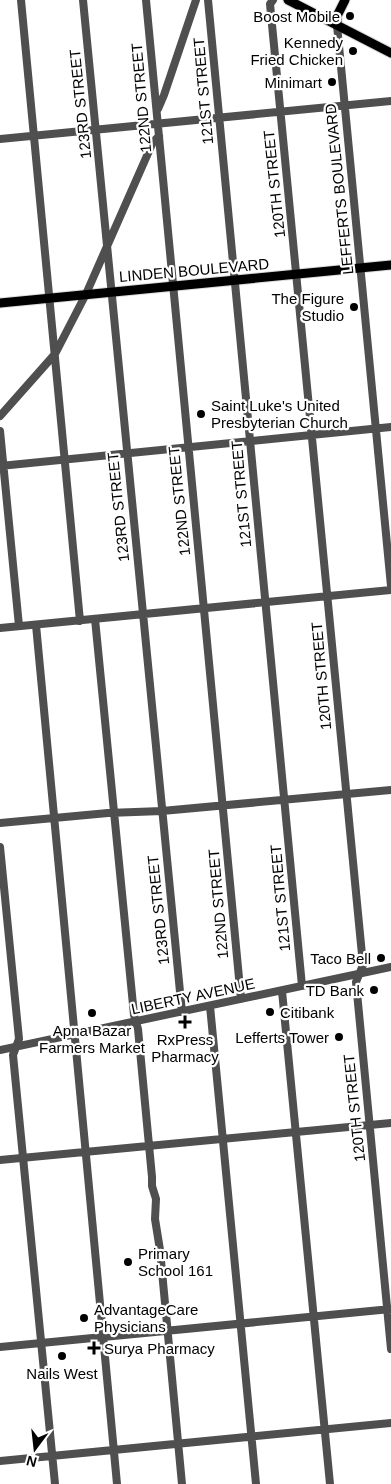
<svg xmlns="http://www.w3.org/2000/svg" width="391" height="1484" font-family="Helvetica,sans-serif">
<style>
.lines{fill:none;stroke-linecap:round;stroke-linejoin:round}
.major-casing{stroke:#dbdbdb;stroke-width:11}
.minor{stroke:#4f4f4f;stroke-width:8}
.major{stroke:#000;stroke-width:9}
.poi-dot{fill:#000;stroke:#fff;stroke-width:2}
.labels{text-anchor:middle;dominant-baseline:central;stroke-width:4.5;stroke-linejoin:round;paint-order:stroke}
.poi-label{font-size:15px;fill:#000;stroke:#fff;text-anchor:end}
.street-label{font-size:15px;fill:#000;stroke:#fff}
</style>
<rect width="100%" height="100%" fill="#fff"/>
<g class="lines">
<!-- major casing -->
<g class="major-casing">
<path id="major" d="M 288,0 L 391,53
M 337,25 L 337,16 L 345,0
M 0,303 L 391,265"/>
</g>
<!-- minor -->
<path class="minor" d="M 21,0 L 80,621
M 83,0 L 182,1012
M 146,0 L 241,999
M 208,0 L 302,986
M 273,0 L 270,4 L 363,965 L 356,982 L 391,1349
M 337,25 L 391,586
M 158,109 L 164,95 L 196,0
M 0,139 L 391,101
M 0,416 L 55,354 L 86,294 L 153,142 L 159,136
M 0,431 L 19,626
M 0,466 L 391,427
M 95,619 L 134,1015 L 138,1029 L 152,1177 L 152,1186 L 156,1199 L 155,1219 L 160,1250 L 182,1484
M 36,625 L 117,1484
M 0,628 L 391,590
M 0,823 L 108,813 L 162,811 L 391,790
M 0,847 L 19,1039 L 13,1055 L 55,1484
M 282,991 L 330,1484
M 210,1006 L 256,1484
M 0,1050 L 391,967
M 0,1160 L 391,1123
M 0,1347 L 391,1309
M 0,1461 L 391,1423"/>
<!-- major -->
<use href="#major" class="major"/>
</g>
<!-- markers -->
<g class="poi-dot">
<circle cx="350" cy="16" r="5"/>
<circle cx="353" cy="51" r="5"/>
<circle cx="332" cy="82" r="5"/>
<circle cx="354" cy="307" r="5"/>
<circle cx="201" cy="414" r="5"/>
<circle cx="381" cy="958" r="5"/>
<circle cx="374" cy="990" r="5"/>
<circle cx="270" cy="1012" r="5"/>
<circle cx="92" cy="1013" r="5"/>
<path d="M182.5 1014.5h5v5h5v5h-5v5h-5v-5h-5v-5h5z"/>
<circle cx="339" cy="1037" r="5"/>
<circle cx="128" cy="1262" r="5"/>
<circle cx="84" cy="1318" r="5"/>
<path d="M91.5 1340.5h5v5h5v5h-5v5h-5v-5h-5v-5h5z"/>
<circle cx="62" cy="1356" r="5"/>
</g>
<g class="labels">
<!-- poi labels -->
<g class="poi-label">
<text x="340" y="16">Boost Mobile</text>
<text x="343" y="42">Kennedy<tspan x="343" dy="17">Fried Chicken</tspan></text>
<text x="322" y="82">Minimart</text>
<text x="344" y="298">The Figure<tspan x="344" dy="17">Studio</tspan></text>
<text x="211" y="405" text-anchor="start">Saint Luke's United<tspan x="211" dy="17">Presbyterian Church</tspan></text>
<text x="371" y="958">Taco Bell</text>
<text x="364" y="990">TD Bank</text>
<text x="280" y="1012" text-anchor="start">Citibank</text>
<text x="92" y="1030" text-anchor="middle">Apna Bazar<tspan x="92" dy="17">Farmers Market</tspan></text>
<text x="329" y="1037">Lefferts Tower</text>
<text x="185" y="1039" text-anchor="middle">RxPress<tspan x="185" dy="17">Pharmacy</tspan></text>
<text x="138" y="1253" text-anchor="start">Primary<tspan x="138" dy="17">School 161</tspan></text>
<text x="94" y="1309" text-anchor="start">AdvantageCare<tspan x="94" dy="17">Physicians</tspan></text>
<text x="104" y="1348" text-anchor="start">Surya Pharmacy</text>
<text x="62" y="1373" text-anchor="middle">Nails West</text>
</g>
<!-- street labels -->
<g class="street-label">
<text transform="translate(203 91) rotate(-95)">121ST STREET</text>
<text transform="translate(141 98) rotate(-95)">122ND STREET</text>
<text transform="translate(80 104) rotate(-96)">123RD STREET</text>
<text transform="translate(274 184) rotate(-96)">120TH STREET</text>
<text transform="translate(339 189) rotate(-96)">LEFFERTS BOULEVARD</text>
<text transform="translate(194 270) rotate(-5)">LINDEN BOULEVARD</text>
<text transform="translate(241 494) rotate(-95)">121ST STREET</text>
<text transform="translate(179 501) rotate(-96)">122ND STREET</text>
<text transform="translate(118 507) rotate(-96)">123RD STREET</text>
<text transform="translate(321 676) rotate(-95)">120TH STREET</text>
<text transform="translate(280 898) rotate(-95)">121ST STREET</text>
<text transform="translate(218 904) rotate(-95)">122ND STREET</text>
<text transform="translate(158 910) rotate(-96)">123RD STREET</text>
<text transform="translate(193 996) rotate(-12)">LIBERTY AVENUE</text>
<text transform="translate(354 1108) rotate(-96)">120TH STREET</text>
</g>
</g>
<!-- north arrow -->
<g transform="translate(35 1449) rotate(195)" stroke="#ffffff" stroke-width="4" paint-order="stroke">
<path d="M0-4L9 19L0 12L-9 19Z" fill="#000000"/>
<text y="-8" font-size="14" font-weight="bold" text-anchor="middle" fill="#000000">N</text>
</g>
</svg>
